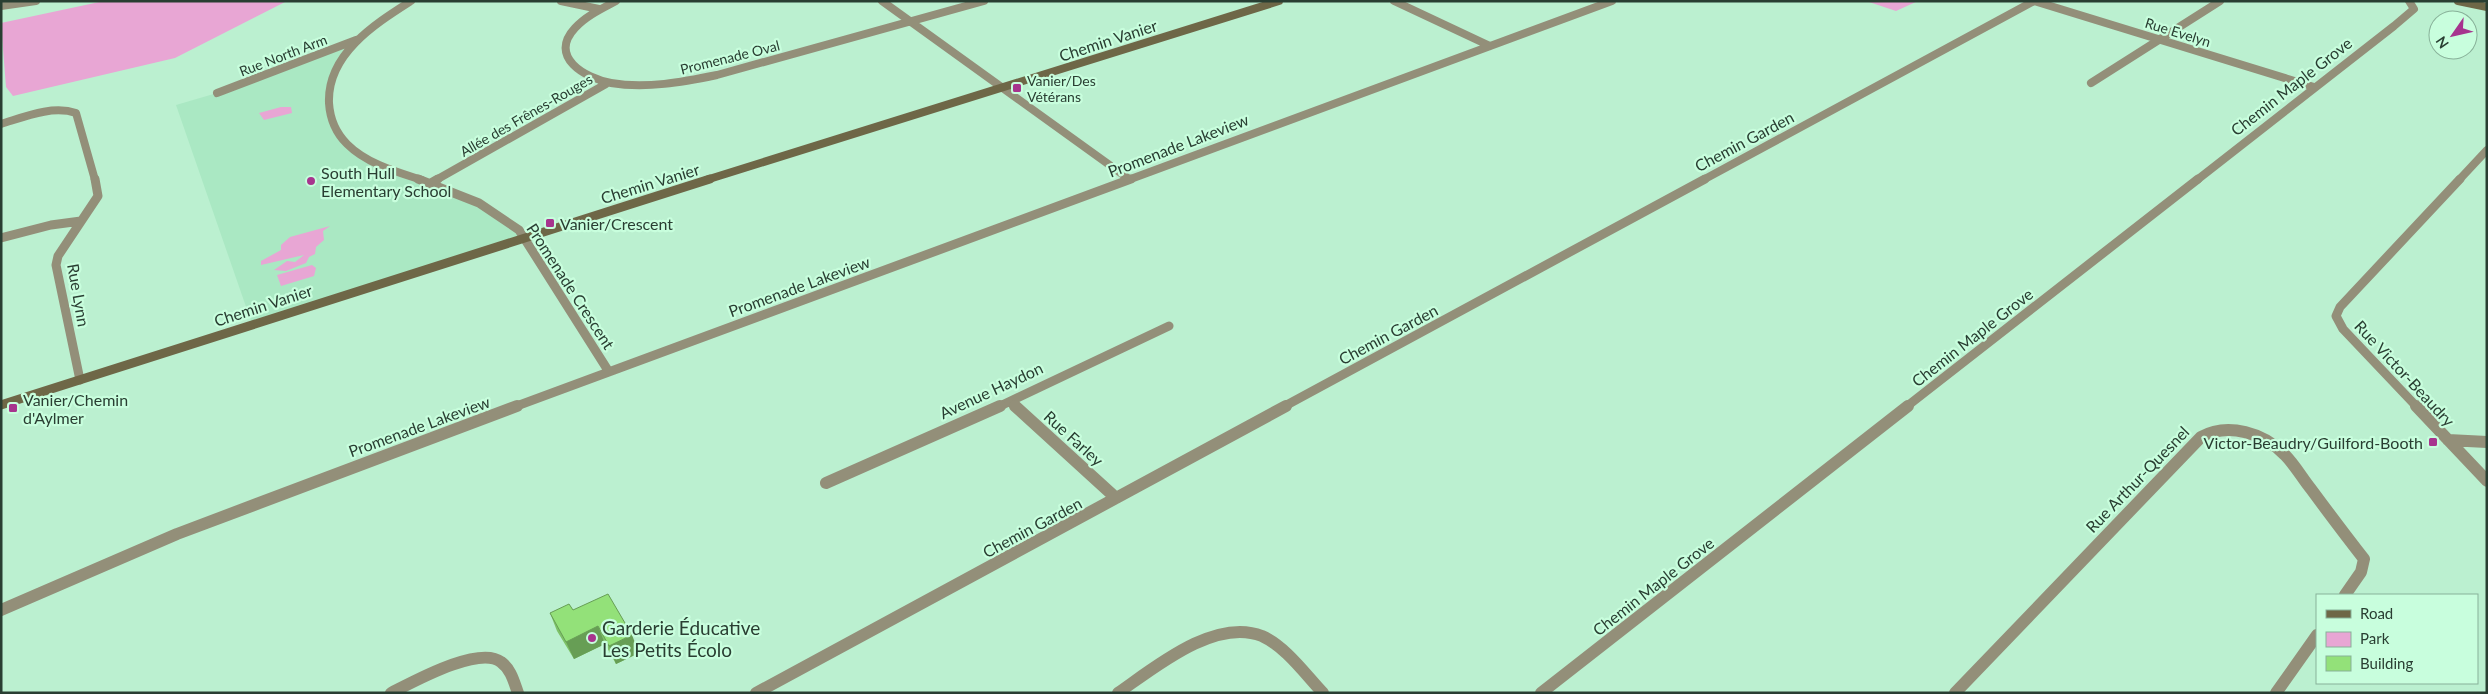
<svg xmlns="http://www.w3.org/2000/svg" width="2488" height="694" font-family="Lato,sans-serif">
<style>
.built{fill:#aae8c3}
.green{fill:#e8a6d4}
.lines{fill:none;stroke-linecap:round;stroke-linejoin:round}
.street-far2{stroke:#938f79;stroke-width:8}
.street-far1{stroke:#938f79;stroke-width:9}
.street{stroke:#938f79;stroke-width:12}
.secondary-far1{stroke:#6e6747;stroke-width:8}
.secondary{stroke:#6e6747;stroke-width:9}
.wall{fill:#7ec268}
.shaded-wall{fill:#679e55}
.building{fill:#93e179;stroke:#679e55}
.poi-dot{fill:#a7348e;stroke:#c8fedd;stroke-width:2}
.labels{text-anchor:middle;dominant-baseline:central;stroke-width:4.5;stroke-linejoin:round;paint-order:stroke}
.far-street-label{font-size:14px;fill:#293e32;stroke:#c8fedd}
.far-poi-label{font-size:14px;fill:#293e32;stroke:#c8fedd;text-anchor:start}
.street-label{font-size:16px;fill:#293e32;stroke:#c8fedd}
.poi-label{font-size:16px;fill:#293e32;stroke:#c8fedd;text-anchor:start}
.near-poi-label{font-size:19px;fill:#293e32;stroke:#c8fedd;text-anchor:start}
</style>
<rect width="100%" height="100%" fill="#bbf0d0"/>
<!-- built -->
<path class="built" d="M 357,39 L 336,70 L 329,103 L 340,134 L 365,159 L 469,198 L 525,237 L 252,324 L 176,105 L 217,93 Z"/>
<!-- green -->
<path class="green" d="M 104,1 L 287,1 L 175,58 L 13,96 L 6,87 L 1,23 Z
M 1866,1 L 1918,1 L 1896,11 Z
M 281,107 L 291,107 L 292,113 L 264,120 L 259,113 Z
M 330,226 L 323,231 L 324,240 L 316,247 L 315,254 L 309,257 L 306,263 L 286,271 L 274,270 L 287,261 L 295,262 L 304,255 L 261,265 L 261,261 L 281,250 L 281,245 L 290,237 Z
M 312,265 L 316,268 L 314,276 L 281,286 L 277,275 Z"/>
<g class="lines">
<!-- street-far2 -->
<path class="street-far2" d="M 411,1 C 375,24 327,54 329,103 C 330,119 336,133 347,144 C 367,164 397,172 422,180
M 561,1 L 599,9
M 616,1 C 601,9 586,16 575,28 C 548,57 585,78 611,83 C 646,89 683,82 717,75 L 984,1
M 882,1 L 1129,179
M 1394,1 L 1490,46
M 2034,1 L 2314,87
M 1,6 L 36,1
M 2091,83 L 2220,1
M 217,93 L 356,40
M 1,124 C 24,117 52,105 76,113 L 95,180
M 436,180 L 606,84
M 1128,180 L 1612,1
M 1703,180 L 2034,1
M 2197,180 L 2394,26 L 2414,9 L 2409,1
M 2459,180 L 2487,150"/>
<!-- street-far1 -->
<path class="street-far1" d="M 418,179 L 479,203 L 519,230 L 609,372
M 431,183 L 438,179
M 1,238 L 51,225 L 81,221
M 80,380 L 56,265 L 58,256 L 98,196 L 95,179
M 1010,402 L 1016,407
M 514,407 L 1131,179
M 998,407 L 1169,326
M 1283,407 L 1705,179
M 1906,407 L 2198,179
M 2417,407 L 2343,329 L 2336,316 L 2340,307 L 2460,179"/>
<!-- street -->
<path class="street" d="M 1015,406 L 1116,498
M 2416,406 L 2487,481
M 2448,440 L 2487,442
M 826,483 L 1000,406
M 1,610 L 177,534 L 517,406
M 391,693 C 413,682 479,645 501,662 C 511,669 514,682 518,693
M 756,693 L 1286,406
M 1118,693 C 1154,668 1215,617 1262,636 C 1286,647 1305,674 1323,693
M 1541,693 L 1908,406
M 1955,693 L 2201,437 C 2228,422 2264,433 2285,455 C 2295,465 2302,478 2311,489 C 2328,512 2346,536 2364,559 L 2361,572 L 2345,595
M 2276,693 L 2317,635"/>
<!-- secondary-far1 -->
<path class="secondary-far1" d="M 2458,1 L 2487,7
M 706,180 L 1279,1"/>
<!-- secondary -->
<path class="secondary" d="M 1,405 L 710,179"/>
</g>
<!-- wall -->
<path class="wall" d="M 573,610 L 639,653 L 616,664 L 605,644 L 574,659 L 557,631 L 550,613 Z"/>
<!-- shaded-wall -->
<path class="shaded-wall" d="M 598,626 L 605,644 L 574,659 L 566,642 Z
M 632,635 L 639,653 L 616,664 L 609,646 Z"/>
<!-- building -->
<path class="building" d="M 608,594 L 632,635 L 609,646 L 598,626 L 566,642 L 550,613 L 569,604 L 573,610 Z"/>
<!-- markers -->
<g class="poi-dot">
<rect x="1012" y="83" width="10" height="10" rx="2.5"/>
<circle cx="311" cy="181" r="5"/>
<rect x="545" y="218" width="10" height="10" rx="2.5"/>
<rect x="8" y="403" width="10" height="10" rx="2.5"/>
<rect x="2428" y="437" width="10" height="10" rx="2.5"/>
<circle cx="592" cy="638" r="5"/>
</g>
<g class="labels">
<!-- far-street labels -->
<g class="far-street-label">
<text transform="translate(2178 32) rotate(17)">Rue Evelyn</text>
<text transform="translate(283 55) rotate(-21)">Rue North Arm</text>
<text transform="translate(730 57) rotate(-14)">Promenade Oval</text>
<text transform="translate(526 115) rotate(-30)">Allée des Frênes-Rouges</text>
</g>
<!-- far-poi labels -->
<g class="far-poi-label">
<text x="1027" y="80">Vanier/Des<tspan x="1027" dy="16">Vétérans</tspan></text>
</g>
<!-- street labels -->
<g class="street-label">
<text transform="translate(1108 40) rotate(-18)">Chemin Vanier</text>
<text transform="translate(2291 86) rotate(-38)">Chemin Maple Grove</text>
<text transform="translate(1744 141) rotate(-28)">Chemin Garden</text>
<text transform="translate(1178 145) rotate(-21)">Promenade Lakeview</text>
<text transform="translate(650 183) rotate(-17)">Chemin Vanier</text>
<text transform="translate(571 286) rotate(57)">Promenade Crescent</text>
<text transform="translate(799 286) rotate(-20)">Promenade Lakeview</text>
<text transform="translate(79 295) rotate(80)">Rue Lynn</text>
<text transform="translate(263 305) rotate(-18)">Chemin Vanier</text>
<text transform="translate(1388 334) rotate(-28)">Chemin Garden</text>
<text transform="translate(1972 337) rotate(-38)">Chemin Maple Grove</text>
<text transform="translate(2405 373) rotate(47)">Rue Victor-Beaudry</text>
<text transform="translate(991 390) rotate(-25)">Avenue Haydon</text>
<text transform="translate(419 426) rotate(-20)">Promenade Lakeview</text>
<text transform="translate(1074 438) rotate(42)">Rue Farley</text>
<text transform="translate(2137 479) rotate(-46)">Rue Arthur-Quesnel</text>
<text transform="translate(1032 527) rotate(-28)">Chemin Garden</text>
<text transform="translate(1653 586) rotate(-38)">Chemin Maple Grove</text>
</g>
<!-- poi labels -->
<g class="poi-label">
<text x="321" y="172">South Hull<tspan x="321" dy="18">Elementary School</tspan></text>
<text x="560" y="223">Vanier/Crescent</text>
<text x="23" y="399">Vanier/Chemin<tspan x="23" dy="18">d'Aylmer</tspan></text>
<text x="2423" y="442" text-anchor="end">Victor-Beaudry/Guilford-Booth</text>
</g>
<!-- near-poi labels -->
<g class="near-poi-label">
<text x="602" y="627">Garderie Éducative<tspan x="602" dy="22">Les Petits Écolo</tspan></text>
</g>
</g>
<!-- border -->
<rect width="2488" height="694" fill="none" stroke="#293e32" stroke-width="5"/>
<!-- legend -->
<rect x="2316" y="594" width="162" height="90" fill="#c8fedd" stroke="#88b199"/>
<rect x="2326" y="610" width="25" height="8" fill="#6e6747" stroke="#88b199"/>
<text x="2360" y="619" font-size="15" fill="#293e32">Road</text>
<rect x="2326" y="632" width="25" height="15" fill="#e8a6d4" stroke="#88b199"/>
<text x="2360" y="644" font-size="15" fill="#293e32">Park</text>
<rect x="2326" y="656" width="25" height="15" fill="#93e179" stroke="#88b199"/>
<text x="2360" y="669" font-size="15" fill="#293e32">Building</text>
<!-- north arrow -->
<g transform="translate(2453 35) rotate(236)"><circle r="24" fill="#c8fedd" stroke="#88b199"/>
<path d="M0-4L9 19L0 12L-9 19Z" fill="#a7348e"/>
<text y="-8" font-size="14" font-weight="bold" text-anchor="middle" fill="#293e32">N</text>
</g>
</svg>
